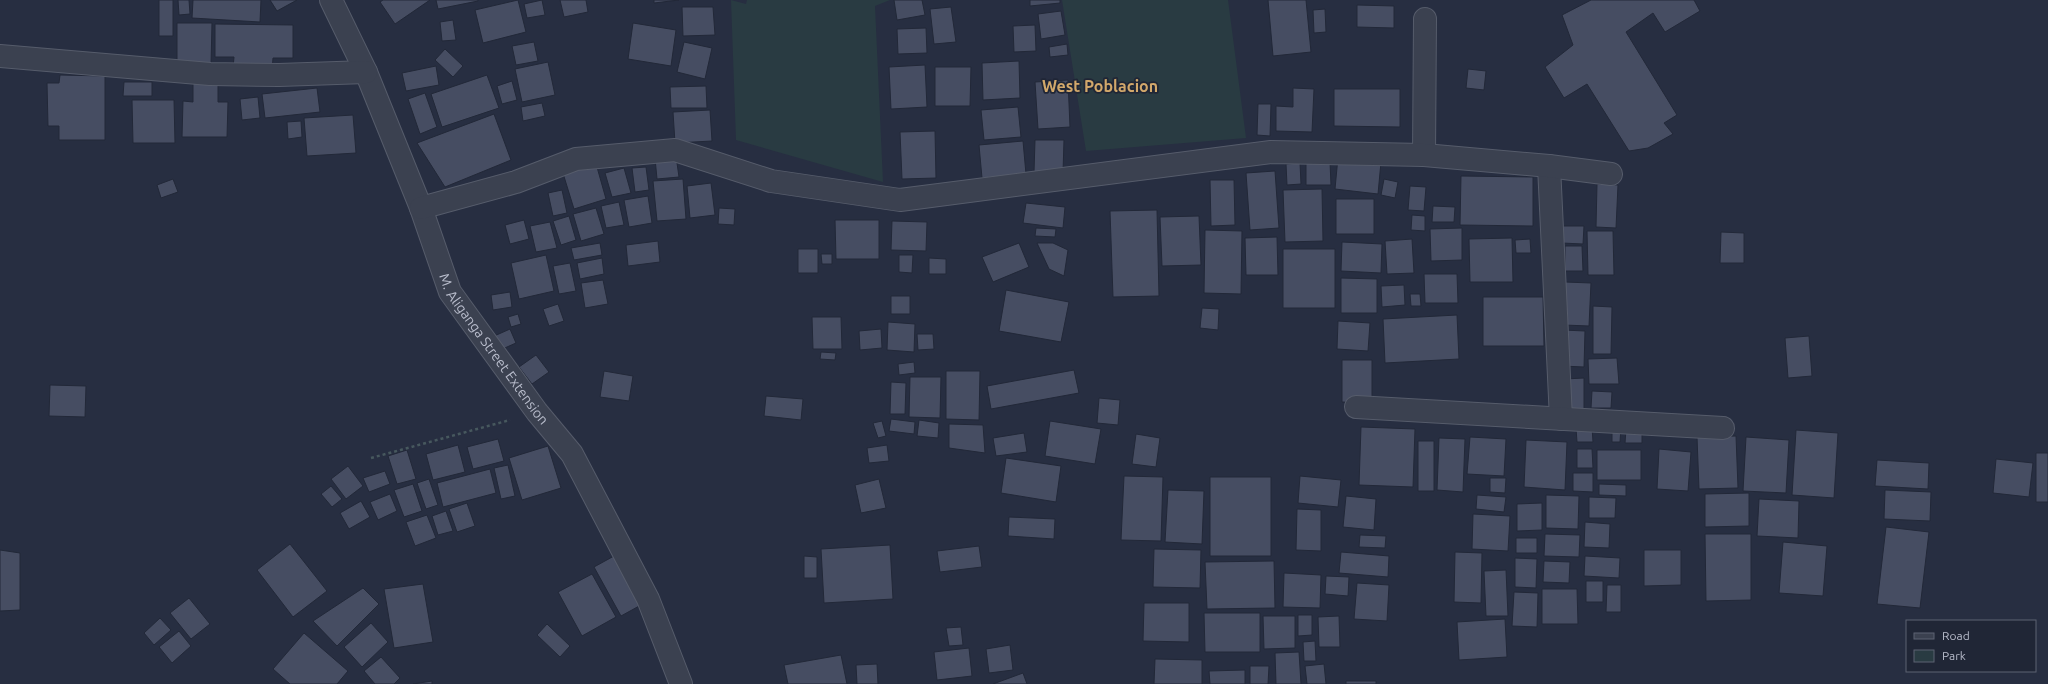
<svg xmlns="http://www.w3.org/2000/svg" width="2048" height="684" font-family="Ubuntu,sans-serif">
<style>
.green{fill:#293b42}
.building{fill:#464d62;stroke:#222838}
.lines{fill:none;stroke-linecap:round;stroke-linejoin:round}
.street-casing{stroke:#565c6b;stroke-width:24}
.path{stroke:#47585e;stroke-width:2.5;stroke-dasharray:3 3;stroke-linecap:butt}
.street{stroke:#3b4150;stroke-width:22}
.labels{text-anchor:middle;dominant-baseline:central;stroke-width:3.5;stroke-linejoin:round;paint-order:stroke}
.street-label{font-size:14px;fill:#b8bccb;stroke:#202636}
.quarter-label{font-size:16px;font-weight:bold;fill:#d2a86b;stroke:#202636}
</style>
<rect width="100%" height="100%" fill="#272e41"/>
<!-- green -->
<path class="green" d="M 731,0 L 746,4 L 747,0 L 890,0 L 875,6 L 883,182 L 736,140 Z
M 1062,0 L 1228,0 L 1246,138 L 1086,151 Z"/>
<!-- building -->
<path class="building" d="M 159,0 L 173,0 L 173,36 L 159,36 Z
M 178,0 L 189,0 L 190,14 L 179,15 Z
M 193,0 L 261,0 L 260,22 L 192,18 Z
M 270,0 L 297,0 L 277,11 Z
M 383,0 L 430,0 L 395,24 L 380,2 Z
M 436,0 L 478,0 L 478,1 L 438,9 Z
M 518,0 L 526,32 L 483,43 L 475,10 Z
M 542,0 L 545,15 L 527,18 L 524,4 Z
M 560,0 L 586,0 L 588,12 L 564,17 Z
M 654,0 L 679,0 L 654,3 Z
M 894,0 L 922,0 L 925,15 L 897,20 Z
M 1030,0 L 1060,0 L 1060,3 L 1030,6 Z
M 1268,0 L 1306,0 L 1311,52 L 1273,56 Z
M 1591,0 L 1694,0 L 1700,11 L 1665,32 L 1653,13 L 1626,32 L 1677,115 L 1664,123 L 1673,134 L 1648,148 L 1629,151 L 1587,84 L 1564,98 L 1545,67 L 1573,45 L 1562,15 Z
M 1357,5 L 1394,6 L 1394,28 L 1357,27 Z
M 682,7 L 713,7 L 715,35 L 683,36 Z
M 951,7 L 956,42 L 934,44 L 930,9 Z
M 1325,9 L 1326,32 L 1314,33 L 1313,10 Z
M 1061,11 L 1065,35 L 1041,39 L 1038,14 Z
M 453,20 L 456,40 L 442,41 L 440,22 Z
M 177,23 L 212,23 L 211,65 L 177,65 Z
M 633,23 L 676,30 L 671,66 L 628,59 Z
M 215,24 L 293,25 L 293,58 L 273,58 L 272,71 L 233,68 L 234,57 L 215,57 Z
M 1035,25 L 1036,51 L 1014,52 L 1013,26 Z
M 926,28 L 927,53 L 898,54 L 897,29 Z
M 534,42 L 538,61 L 516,65 L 512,46 Z
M 684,42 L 712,48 L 705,79 L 677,72 Z
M 1067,44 L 1068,55 L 1050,57 L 1049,47 Z
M 445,49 L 463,66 L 453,77 L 435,60 Z
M 1019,61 L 1020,98 L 983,100 L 982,63 Z
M 548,62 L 555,95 L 522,102 L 515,69 Z
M 925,65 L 927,107 L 891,109 L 889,67 Z
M 436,66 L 439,85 L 406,91 L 402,73 Z
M 935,67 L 971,67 L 970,106 L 935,106 Z
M 1468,69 L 1486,71 L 1484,90 L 1466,88 Z
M 60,75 L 105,76 L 105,140 L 59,140 L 59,126 L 48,126 L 47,83 L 59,83 Z
M 487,75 L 499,108 L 442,127 L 431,94 Z
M 1068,80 L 1070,127 L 1038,129 L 1035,82 Z
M 512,81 L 517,100 L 502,104 L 497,86 Z
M 124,82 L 152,82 L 152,96 L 123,96 Z
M 193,82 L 218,82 L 218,102 L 228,102 L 227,137 L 182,137 L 183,101 L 193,102 Z
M 706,86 L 707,108 L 671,108 L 670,87 Z
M 317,88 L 320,112 L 265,118 L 262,94 Z
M 1293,88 L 1314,89 L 1312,132 L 1276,131 L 1276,106 L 1293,107 Z
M 1334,89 L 1400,89 L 1400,127 L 1334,126 Z
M 425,93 L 437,127 L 420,134 L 408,99 Z
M 258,97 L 260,118 L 242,120 L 240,99 Z
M 132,100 L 174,100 L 175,143 L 133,143 Z
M 542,103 L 545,116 L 523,121 L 521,107 Z
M 1258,104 L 1271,104 L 1270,136 L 1257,135 Z
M 1018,107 L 1021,137 L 984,140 L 981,110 Z
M 710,110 L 712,141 L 675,143 L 673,112 Z
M 494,114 L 511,160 L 445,187 L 417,143 Z
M 353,115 L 356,153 L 307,156 L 304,118 Z
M 301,121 L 302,137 L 288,139 L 287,122 Z
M 935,131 L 936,178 L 902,179 L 900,132 Z
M 1035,140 L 1064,140 L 1063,173 L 1034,172 Z
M 1023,141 L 1026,174 L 982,178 L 979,145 Z
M 676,156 L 679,177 L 657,179 L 655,158 Z
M 1338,157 L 1381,162 L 1378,194 L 1335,189 Z
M 595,160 L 606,199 L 574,209 L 562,170 Z
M 1306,162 L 1330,162 L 1331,185 L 1306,185 Z
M 1300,163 L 1301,184 L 1287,185 L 1286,164 Z
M 646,167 L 649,190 L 635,192 L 632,168 Z
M 624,168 L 631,193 L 612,197 L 605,173 Z
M 1275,171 L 1279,228 L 1250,230 L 1246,173 Z
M 1461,176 L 1533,177 L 1533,226 L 1460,225 Z
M 173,179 L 178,192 L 161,198 L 157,185 Z
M 683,179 L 686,219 L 657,221 L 653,181 Z
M 1384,179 L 1398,182 L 1395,198 L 1381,195 Z
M 1210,180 L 1234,180 L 1235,225 L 1211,226 Z
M 711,183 L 715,215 L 690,218 L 687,186 Z
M 1597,184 L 1618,185 L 1616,228 L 1596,227 Z
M 1410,186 L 1426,187 L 1424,211 L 1408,210 Z
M 1322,189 L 1323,241 L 1285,242 L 1283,190 Z
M 562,190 L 567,213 L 553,216 L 548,193 Z
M 648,196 L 652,223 L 629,227 L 624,200 Z
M 1336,199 L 1374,199 L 1374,234 L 1336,234 Z
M 619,202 L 624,225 L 606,228 L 601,206 Z
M 1026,203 L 1065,207 L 1063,228 L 1023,223 Z
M 1433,206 L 1455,207 L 1454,222 L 1432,222 Z
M 596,208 L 604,234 L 581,241 L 573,214 Z
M 719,208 L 735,209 L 734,225 L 718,224 Z
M 1157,210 L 1159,296 L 1113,297 L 1110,211 Z
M 1412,215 L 1425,216 L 1425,231 L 1411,230 Z
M 569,216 L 576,240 L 561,245 L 553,221 Z
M 1199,216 L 1201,265 L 1162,266 L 1160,217 Z
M 524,220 L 529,239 L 510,244 L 505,225 Z
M 835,220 L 879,220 L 879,259 L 836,259 Z
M 892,221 L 927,222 L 926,251 L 891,250 Z
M 550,222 L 557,248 L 536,252 L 530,226 Z
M 1563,226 L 1584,226 L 1583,244 L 1562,243 Z
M 1036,228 L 1056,229 L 1055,237 L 1035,236 Z
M 1462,228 L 1462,260 L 1431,261 L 1430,229 Z
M 1205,230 L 1242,231 L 1241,294 L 1204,293 Z
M 1587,231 L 1613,231 L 1614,275 L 1588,275 Z
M 1721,232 L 1744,233 L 1744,263 L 1720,263 Z
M 1277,237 L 1278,275 L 1246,275 L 1245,238 Z
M 1512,238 L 1513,282 L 1470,282 L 1469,239 Z
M 1412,239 L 1414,273 L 1387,274 L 1385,241 Z
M 1530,239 L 1531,253 L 1516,253 L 1515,240 Z
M 658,241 L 660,262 L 628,266 L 626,245 Z
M 1342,242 L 1382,244 L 1381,273 L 1341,271 Z
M 600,243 L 602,255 L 574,260 L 571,248 Z
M 1019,243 L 1029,267 L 993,282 L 982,257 Z
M 1037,243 L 1053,243 L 1068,250 L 1064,276 L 1049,269 Z
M 1565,246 L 1582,246 L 1583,271 L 1565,271 Z
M 798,249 L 818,249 L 818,273 L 798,273 Z
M 1283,249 L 1335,249 L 1335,308 L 1283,308 Z
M 821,254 L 832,254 L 832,264 L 822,264 Z
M 546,255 L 554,291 L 519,299 L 511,263 Z
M 899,255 L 913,255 L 912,273 L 899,272 Z
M 602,258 L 604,274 L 580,279 L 577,263 Z
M 929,258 L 946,259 L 946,274 L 929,274 Z
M 570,263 L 576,291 L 559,294 L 553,266 Z
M 1424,274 L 1457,274 L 1458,303 L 1425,303 Z
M 1341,278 L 1377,279 L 1377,313 L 1341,313 Z
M 603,280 L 608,304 L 585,308 L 581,283 Z
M 1565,282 L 1591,283 L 1589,326 L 1564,325 Z
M 1404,285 L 1405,305 L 1382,307 L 1381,286 Z
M 1006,290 L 1069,302 L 1061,342 L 999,331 Z
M 510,292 L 512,307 L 493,310 L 491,295 Z
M 1410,294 L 1420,294 L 1421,306 L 1411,306 Z
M 891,296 L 910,296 L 910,314 L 891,314 Z
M 1483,297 L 1543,297 L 1544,346 L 1483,346 Z
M 558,304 L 564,321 L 549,326 L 543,309 Z
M 1593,306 L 1612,307 L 1611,354 L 1593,354 Z
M 1202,308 L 1219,309 L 1218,330 L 1200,328 Z
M 518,314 L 521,324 L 511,327 L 508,317 Z
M 1457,315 L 1459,359 L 1385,363 L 1383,319 Z
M 812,317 L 841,317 L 842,349 L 813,349 Z
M 1338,321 L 1370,323 L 1368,351 L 1337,349 Z
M 888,322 L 915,324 L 914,352 L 887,350 Z
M 510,329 L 516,343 L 498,351 L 492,337 Z
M 881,329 L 882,348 L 860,350 L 859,331 Z
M 1563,330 L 1585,331 L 1584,367 L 1562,366 Z
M 917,334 L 933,334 L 934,349 L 918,350 Z
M 1809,336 L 1812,376 L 1788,378 L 1785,338 Z
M 821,352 L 836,353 L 835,360 L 820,359 Z
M 536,355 L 549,372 L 532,384 L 519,367 Z
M 1617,358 L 1619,384 L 1589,384 L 1588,359 Z
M 1342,360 L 1372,360 L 1372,403 L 1342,402 Z
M 914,362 L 915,373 L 899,375 L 898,364 Z
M 1074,370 L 1079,393 L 991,409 L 987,386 Z
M 604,371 L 633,376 L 629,401 L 600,397 Z
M 946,371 L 980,371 L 979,420 L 946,419 Z
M 910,377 L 941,377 L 940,418 L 909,417 Z
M 1584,378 L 1584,411 L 1565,410 L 1565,379 Z
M 891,382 L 906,383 L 905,414 L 890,414 Z
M 50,385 L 86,386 L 85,417 L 49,416 Z
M 1592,391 L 1612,392 L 1611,408 L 1591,408 Z
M 766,396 L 803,399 L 801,420 L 764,416 Z
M 1099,398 L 1120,400 L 1118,425 L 1097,423 Z
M 891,419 L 915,422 L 914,434 L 889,431 Z
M 919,420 L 939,423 L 938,438 L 917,436 Z
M 882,421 L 886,436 L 878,438 L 873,423 Z
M 1050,421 L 1101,429 L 1095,464 L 1045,456 Z
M 949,424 L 983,425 L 985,453 L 949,448 Z
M 1612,426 L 1621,427 L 1620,442 L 1612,442 Z
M 1361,427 L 1415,429 L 1413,487 L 1359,485 Z
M 1592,427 L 1593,442 L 1577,442 L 1576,428 Z
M 1626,429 L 1642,429 L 1642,443 L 1625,443 Z
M 1796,430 L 1838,433 L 1834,498 L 1792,495 Z
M 1024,433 L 1027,452 L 996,456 L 993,438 Z
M 1136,434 L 1160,438 L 1156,467 L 1132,464 Z
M 1736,436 L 1738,488 L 1699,489 L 1697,437 Z
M 1470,437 L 1506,439 L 1504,476 L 1467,474 Z
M 1746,437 L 1789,440 L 1786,493 L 1743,491 Z
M 1439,438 L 1465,439 L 1463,492 L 1437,490 Z
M 498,439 L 504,461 L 473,469 L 467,447 Z
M 1526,440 L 1567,442 L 1565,490 L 1524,487 Z
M 1418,441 L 1434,441 L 1434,491 L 1418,491 Z
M 458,445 L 465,472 L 433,480 L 426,454 Z
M 887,445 L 889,461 L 869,463 L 867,448 Z
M 548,446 L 561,488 L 522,500 L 509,458 Z
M 1577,449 L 1592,449 L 1593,468 L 1577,468 Z
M 1659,449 L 1691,452 L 1688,491 L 1657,489 Z
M 407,450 L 416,479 L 397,484 L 388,456 Z
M 1597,450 L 1641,450 L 1641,480 L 1597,480 Z
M 2036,453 L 2048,453 L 2048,502 L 2036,502 Z
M 1006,458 L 1061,466 L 1056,502 L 1001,493 Z
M 1996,459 L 2033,463 L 2029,497 L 1993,493 Z
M 1877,460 L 1929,463 L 1928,489 L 1875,486 Z
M 508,465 L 515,496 L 501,499 L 494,468 Z
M 348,466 L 363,486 L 346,499 L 331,479 Z
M 490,469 L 496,493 L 443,507 L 437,483 Z
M 385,471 L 390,484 L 369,492 L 363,478 Z
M 1573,473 L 1593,473 L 1593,492 L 1573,491 Z
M 1124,476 L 1163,477 L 1161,541 L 1121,540 Z
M 1300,476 L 1341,480 L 1338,507 L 1298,503 Z
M 1210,477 L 1271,477 L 1271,556 L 1210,556 Z
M 1490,478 L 1506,478 L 1505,493 L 1490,492 Z
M 429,479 L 438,505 L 426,509 L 417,483 Z
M 879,479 L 886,508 L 861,513 L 855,485 Z
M 413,484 L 422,511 L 404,517 L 394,490 Z
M 1599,484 L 1626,485 L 1626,496 L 1599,495 Z
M 331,486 L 342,499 L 332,507 L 321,494 Z
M 1168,490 L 1204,491 L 1202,544 L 1165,542 Z
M 1885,490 L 1931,492 L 1930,521 L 1884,519 Z
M 1749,493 L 1749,526 L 1705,527 L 1705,494 Z
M 390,494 L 397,511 L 378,520 L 370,502 Z
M 1477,495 L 1506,497 L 1504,512 L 1476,509 Z
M 1546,495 L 1579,496 L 1578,529 L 1546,528 Z
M 1346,496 L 1376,499 L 1374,530 L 1343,527 Z
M 1589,497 L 1616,498 L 1615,518 L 1589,518 Z
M 1759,499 L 1799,501 L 1798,538 L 1757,536 Z
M 361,501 L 370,517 L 349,529 L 340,513 Z
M 467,503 L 475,526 L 457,532 L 449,509 Z
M 1542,503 L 1542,530 L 1517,531 L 1517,504 Z
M 1297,509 L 1321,510 L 1321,551 L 1296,550 Z
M 446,511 L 453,531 L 438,535 L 432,516 Z
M 1473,514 L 1510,516 L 1508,551 L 1472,549 Z
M 427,515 L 436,538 L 415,546 L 406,522 Z
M 1009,517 L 1055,519 L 1054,539 L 1008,536 Z
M 1585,522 L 1610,524 L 1609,548 L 1584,547 Z
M 1886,527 L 1929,532 L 1920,608 L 1877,604 Z
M 1545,534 L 1580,535 L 1579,557 L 1544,556 Z
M 1705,534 L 1751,534 L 1751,600 L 1706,601 Z
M 1360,535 L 1386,536 L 1385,548 L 1359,547 Z
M 1516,538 L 1537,538 L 1537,553 L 1516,553 Z
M 1783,542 L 1827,546 L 1823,596 L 1779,593 Z
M 290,544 L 327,591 L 293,617 L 257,570 Z
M 890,545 L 893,599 L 824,603 L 821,549 Z
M 979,546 L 982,567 L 940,572 L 937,551 Z
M 1154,549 L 1201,550 L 1200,588 L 1153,587 Z
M 0,550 L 20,553 L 20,610 L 0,611 Z
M 1644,550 L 1681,550 L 1681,585 L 1644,586 Z
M 1341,552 L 1389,556 L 1388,577 L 1339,573 Z
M 1455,552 L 1482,553 L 1481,603 L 1454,602 Z
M 614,556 L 641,605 L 621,616 L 594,567 Z
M 804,556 L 817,557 L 817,578 L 804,578 Z
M 1585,556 L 1620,558 L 1619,578 L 1584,576 Z
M 1515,558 L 1537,559 L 1536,588 L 1515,587 Z
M 1274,561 L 1275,608 L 1207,609 L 1205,562 Z
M 1544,561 L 1570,562 L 1569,583 L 1543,582 Z
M 1506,570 L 1508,616 L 1486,616 L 1484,571 Z
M 1284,573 L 1321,575 L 1320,608 L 1283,607 Z
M 592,574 L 616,617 L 582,636 L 558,592 Z
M 1326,576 L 1349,577 L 1348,596 L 1325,594 Z
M 1586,581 L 1603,581 L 1603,602 L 1586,602 Z
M 1357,583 L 1389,585 L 1387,621 L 1354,619 Z
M 423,584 L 433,642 L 394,648 L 384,589 Z
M 1607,585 L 1621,585 L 1621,612 L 1606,612 Z
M 363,588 L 379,604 L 337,646 L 313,621 Z
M 1542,589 L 1577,589 L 1578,624 L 1542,624 Z
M 1514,592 L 1538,593 L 1537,627 L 1512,626 Z
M 189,598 L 210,624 L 191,639 L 170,613 Z
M 1144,603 L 1189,603 L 1189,642 L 1143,641 Z
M 1204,613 L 1260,613 L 1260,652 L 1205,652 Z
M 1298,615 L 1312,615 L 1312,635 L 1298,636 Z
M 1263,616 L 1295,616 L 1295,648 L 1264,649 Z
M 1339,616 L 1340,647 L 1319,647 L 1318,617 Z
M 160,618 L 171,630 L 154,645 L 144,633 Z
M 1505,619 L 1507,657 L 1459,660 L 1457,622 Z
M 371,623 L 388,642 L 362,667 L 344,647 Z
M 547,624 L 570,646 L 560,657 L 537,635 Z
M 961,627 L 963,645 L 949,646 L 946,628 Z
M 179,631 L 191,646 L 172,663 L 159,647 Z
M 304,633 L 348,671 L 337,684 L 290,684 L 273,669 Z
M 1315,641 L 1316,661 L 1304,661 L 1303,642 Z
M 1010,645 L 1013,670 L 989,673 L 986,649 Z
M 969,648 L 972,676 L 937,680 L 934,652 Z
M 1299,652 L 1301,684 L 1276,684 L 1275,653 Z
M 841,655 L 847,684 L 788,684 L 784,665 Z
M 381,657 L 400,678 L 394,684 L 375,684 L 364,671 Z
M 1155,659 L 1202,660 L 1202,684 L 1154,684 Z
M 877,664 L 878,684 L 857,684 L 856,665 Z
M 1324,664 L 1326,684 L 1307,684 L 1305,666 Z
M 1250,666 L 1269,666 L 1268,684 L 1250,684 Z
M 1245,670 L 1245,684 L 1210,684 L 1209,671 Z
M 1023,673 L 1027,684 L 993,684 Z
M 432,681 L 432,684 L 413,684 Z
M 1346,681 L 1376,681 L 1376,684 L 1346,684 Z"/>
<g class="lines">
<!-- street casing -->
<g class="street-casing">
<g id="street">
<path id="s1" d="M 331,0 L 366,72 L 421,208 L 450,292 L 537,412 L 572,454 L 648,599 L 681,684"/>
<path d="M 0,56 L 210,74 L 279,75 L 366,72"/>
<path d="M 1424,155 L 1425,19"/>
<path d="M 1549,166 L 1561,419"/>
<path d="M 421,208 L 516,182 L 576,159 L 675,150 L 771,181 L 900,200 L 1271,152 L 1424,155 L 1549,166 L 1611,174"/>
<path d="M 1356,407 L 1723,428"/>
</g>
</g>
<!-- path -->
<path class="path" d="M 371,458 L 510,420"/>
<!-- street -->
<use href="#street" class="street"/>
</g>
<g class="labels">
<!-- street labels -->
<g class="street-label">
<text stroke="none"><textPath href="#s1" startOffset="387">M. Aliganga Street Extension</textPath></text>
</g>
<!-- quarter labels -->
<g class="quarter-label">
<text x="1100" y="86">West Poblacion</text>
</g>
</g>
<!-- legend -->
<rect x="1906" y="620" width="130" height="52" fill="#202636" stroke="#5d6272"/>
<rect x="1914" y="633" width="20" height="6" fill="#3b4150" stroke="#5d6272"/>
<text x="1942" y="640" font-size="12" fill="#b8bccb">Road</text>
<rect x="1914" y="650" width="20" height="12" fill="#293b42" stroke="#5d6272"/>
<text x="1942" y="660" font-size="12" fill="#b8bccb">Park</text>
</svg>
